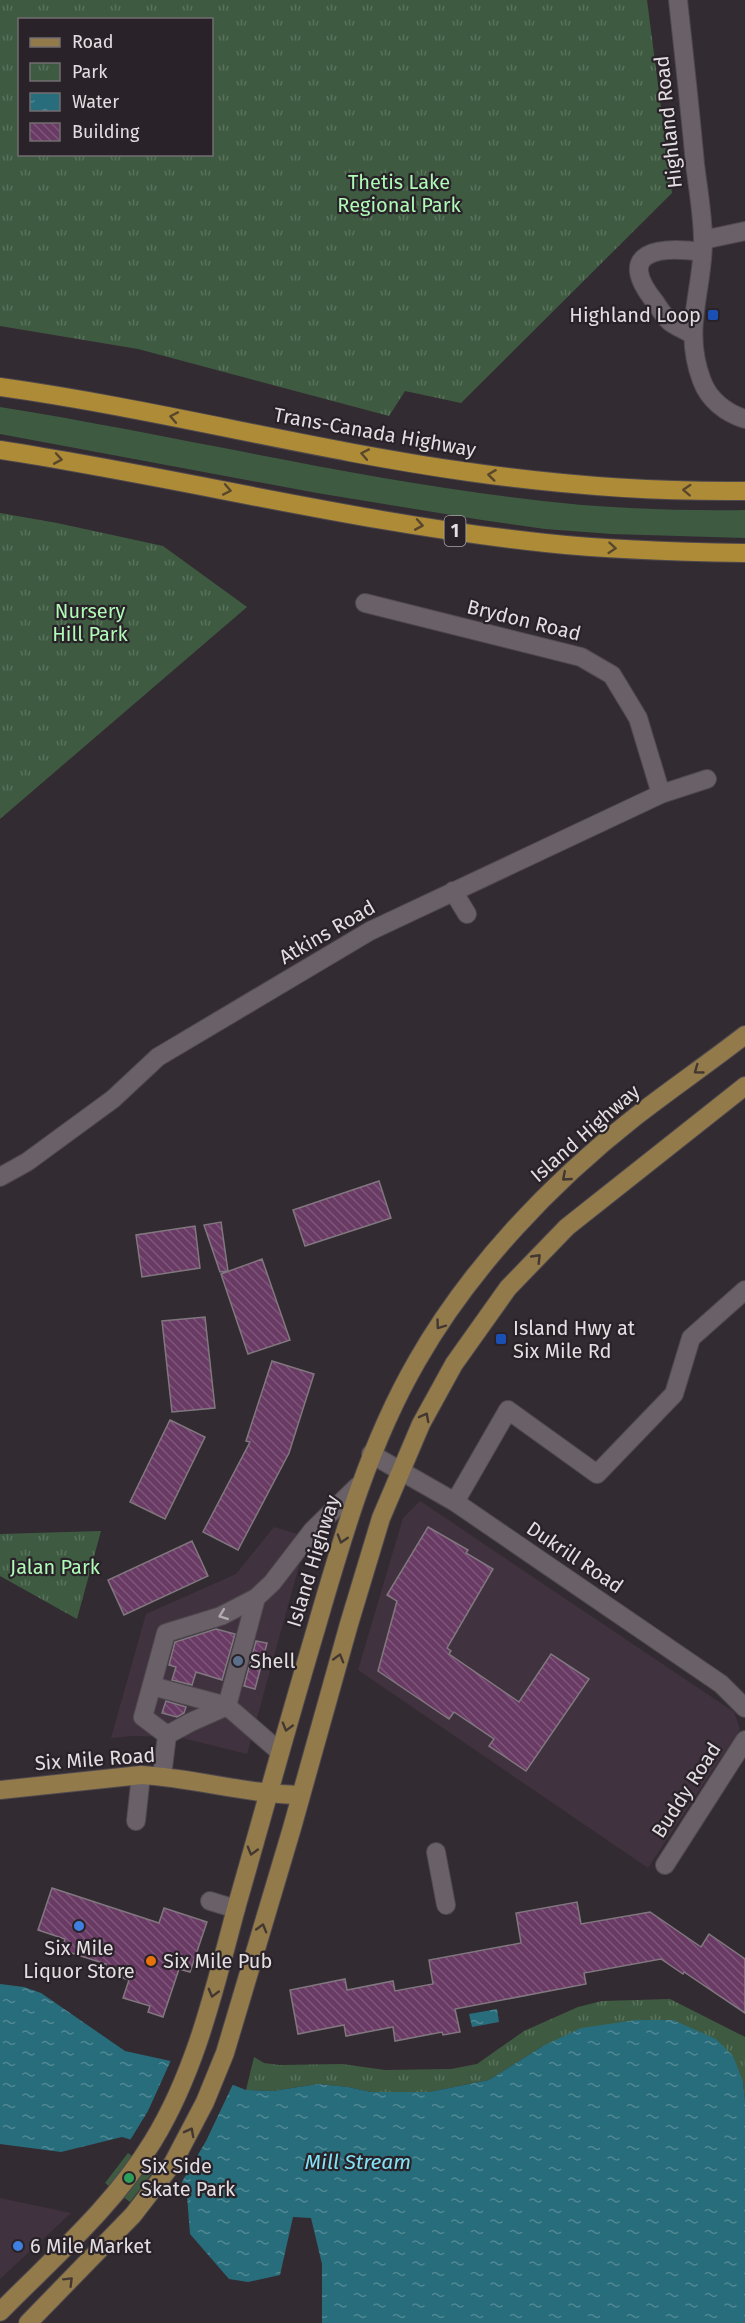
<svg xmlns="http://www.w3.org/2000/svg" width="745" height="2323" font-family="'Fira Sans',sans-serif">
<style>
.built{fill:#40333f}
.green{fill:#3e5b41}
.park{fill:url(#park-tufts);fill-rule:evenodd}
.water{fill:url(#water-ripples)}
.pier{fill:#332b32}
.building{fill:url(#building-back-hatch);stroke:#81787f;stroke-width:1.5}
.lines{fill:none;stroke-linecap:round;stroke-linejoin:round}
.minor-casing{stroke:#4f494e;stroke-width:20}
.major-casing{stroke:#4f494e;stroke-width:20}
.highway-casing{stroke:#4f494e;stroke-width:20}
.minor{stroke:#696068;stroke-width:18}
.major{stroke:#927a4b;stroke-width:18}
.highway{stroke:#ae8b37;stroke-width:18}
.oneway{stroke:#58472d}
.oneway2{stroke:#433831}
.oneway3{stroke:#b2acb1}
.transit-dot{fill:#1a4fb4;stroke:#292228;stroke-width:2}
.service-dot{fill:#5c6f8a;stroke:#292228;stroke-width:2}
.shop-dot{fill:#3f7fe0;stroke:#292228;stroke-width:2}
.food-dot{fill:#e8710a;stroke:#292228;stroke-width:2}
.leisure-dot{fill:#2e9e5b;stroke:#292228;stroke-width:2}
.labels{text-anchor:middle;dominant-baseline:central;stroke-width:4.5;stroke-linejoin:round;paint-order:stroke}
.shield{fill:#292228;stroke:#aba6aa;stroke-width:1.5}
.shield-label{font-size:18px;font-weight:bold;fill:#e3dee2}
.street-label{font-size:20px;fill:#e3dee2;stroke:#292228}
.park-label{font-size:20px;fill:#aefab6;stroke:#292228}
.poi-label{font-size:20px;fill:#e3dee2;stroke:#292228;text-anchor:start}
.water-label{font-size:21px;font-style:italic;fill:#81e2f6;stroke:#292228}
</style>
<defs>
<pattern id="park-tufts" width="24" height="20" patternUnits="userSpaceOnUse" patternTransform="scale(1.5)"><rect width="24" height="20" fill="#3e5b41"/><path d="M3 7l-1-3M5 7V3M7 7l1-3M15 17l-1-3M17 17v-4M19 17l1-3" fill="none" stroke="#5a725c"/></pattern>
<pattern id="water-ripples" width="26" height="14" patternUnits="userSpaceOnUse" patternTransform="scale(1.5)"><rect width="26" height="14" fill="#286d7b"/><path d="M2 4q2-2 4 0t4 0M15 11q2-2 4 0t4 0" fill="none" stroke="#518894"/></pattern>
<pattern id="building-back-hatch" width="6" height="6" patternUnits="userSpaceOnUse" patternTransform="scale(1.5)"><rect width="6" height="6" fill="#693a64"/><path d="M-1 5l2 2M0 0l6 6M5-1l2 2" fill="none" stroke="#7e567a"/></pattern>
</defs>
<rect width="100%" height="100%" fill="#332b32"/>
<!-- built -->
<path class="built" d="M 420,1501 L 734,1712 L 740,1729 L 648,1868 L 358,1670 L 403,1518 Z
M 274,1527 L 307,1537 L 247,1754 L 178,1737 L 133,1736 L 111,1738 L 146,1614 L 236,1574 Z
M 0,2198 L 71,2213 L 0,2279 Z"/>
<!-- green -->
<path class="green" d="M 0,407 C 194,438 386,487 582,505 C 636,509 691,511 745,510 L 745,538 L 612,534 L 545,529 L 482,520 L 317,493 L 0,434 Z
M 128,2153 L 153,2172 L 130,2202 L 105,2183 Z"/>
<!-- park -->
<path class="park" d="M 0,0 L 647,0 L 672,193 L 461,403 L 405,391 L 389,416 L 138,349 L 0,326 ZM 20,20 L 212,20 L 212,154 L 20,154 Z
M 0,513 L 57,523 L 163,546 L 247,607 L 0,819 Z
M 101,1531 L 77,1619 L 0,1576 L 0,1534 Z
M 670,1999 L 745,2037 L 745,2100 L 743,2082 L 543,2046 L 489,2080 L 429,2092 L 371,2092 L 348,2087 L 318,2084 L 273,2091 L 246,2090 L 254,2057 L 264,2063 L 279,2065 L 342,2064 L 385,2070 L 451,2069 L 477,2064 L 524,2031 L 578,2007 L 602,2001 Z"/>
<!-- water -->
<path class="water" d="M 0,1984 L 24,1987 L 41,1993 L 125,2051 L 175,2062 L 246,2090 L 273,2091 L 318,2084 L 348,2087 L 371,2092 L 429,2092 L 489,2080 L 543,2046 L 581,2028 L 636,2020 L 673,2020 L 716,2039 L 733,2056 L 743,2082 L 745,2100 L 745,2323 L 322,2323 L 322,2264 L 311,2218 L 293,2217 L 280,2275 L 248,2282 L 229,2279 L 190,2234 L 187,2196 L 181,2179 L 142,2143 L 122,2137 L 61,2152 L 0,2144 Z
M 497,2009 L 499,2022 L 472,2027 L 469,2014 Z"/>
<!-- pier -->
<path class="pier" d="M 172,2058 L 234,2082 L 206,2141 L 180,2185 L 179,2181 L 140,2146 L 129,2142 L 148,2111 Z"/>
<!-- building -->
<path class="building" d="M 379,1181 L 391,1218 L 305,1246 L 293,1210 Z
M 221,1222 L 228,1271 L 220,1272 L 204,1225 Z
M 195,1226 L 200,1268 L 142,1277 L 136,1235 Z
M 262,1259 L 290,1340 L 248,1354 L 221,1274 Z
M 205,1317 L 215,1408 L 172,1412 L 162,1321 Z
M 272,1361 L 314,1374 L 289,1453 L 238,1550 L 203,1532 L 250,1442 L 246,1441 Z
M 170,1420 L 205,1437 L 165,1519 L 130,1502 Z
M 428,1527 L 468,1550 L 466,1553 L 493,1569 L 447,1648 L 451,1651 L 449,1654 L 519,1702 L 551,1654 L 589,1679 L 526,1771 L 489,1746 L 494,1739 L 454,1712 L 449,1719 L 378,1671 L 397,1601 L 387,1595 Z
M 192,1541 L 208,1576 L 124,1615 L 108,1580 Z
M 216,1629 L 235,1634 L 222,1680 L 196,1672 L 192,1685 L 172,1680 L 176,1667 L 169,1665 L 175,1642 Z
M 256,1641 L 267,1643 L 255,1689 L 244,1686 Z
M 166,1701 L 186,1707 L 184,1713 L 177,1717 L 162,1713 Z
M 52,1888 L 159,1923 L 164,1908 L 207,1922 L 190,1972 L 179,1969 L 163,2017 L 148,2012 L 150,2006 L 123,1998 L 129,1980 L 104,1972 L 106,1964 L 62,1950 L 65,1939 L 38,1930 Z
M 577,1902 L 581,1924 L 650,1912 L 701,1947 L 709,1934 L 745,1959 L 745,2013 L 684,1972 L 683,1974 L 661,1959 L 584,1973 L 586,1984 L 455,2009 L 460,2032 L 443,2035 L 442,2032 L 395,2041 L 393,2027 L 346,2036 L 344,2025 L 298,2034 L 290,1990 L 345,1979 L 347,1990 L 393,1981 L 395,1991 L 433,1984 L 429,1960 L 521,1943 L 516,1913 Z"/>
<g class="lines">
<!-- minor casing -->
<g class="minor-casing">
<path id="minor" d="M 678,0 C 684,55 690,109 695,164 C 698,189 703,216 703,241 C 703,291 682,329 702,381 C 709,400 726,413 745,419
M 703,240 L 745,231
M 693,335 C 685,330 675,326 669,321 C 664,316 659,308 655,302 C 614,251 659,246 702,252
M 365,603 L 581,657 L 612,675 L 638,718 L 661,794
M 453,891 L 467,914
M 0,1177 L 27,1162 L 113,1099 L 158,1057 L 370,931 L 661,794 L 707,779
M 371,1454 L 455,1502 L 721,1684 L 745,1708
M 455,1502 L 508,1410 L 597,1474 L 674,1394 L 691,1338 L 745,1290
M 256,1598 L 227,1706 L 280,1752
M 152,1686 L 227,1706
M 167,1735 L 143,1717 L 166,1633 L 221,1616 L 256,1598 L 272,1583 L 312,1531 L 358,1486
M 167,1735 L 191,1722 L 227,1706
M 162,1776 L 167,1735
M 136,1821 L 141,1775
M 436,1852 L 446,1905
M 665,1865 L 745,1740
M 210,1901 L 236,1909"/>
</g>
<!-- major casing -->
<g class="major-casing">
<path id="major" d="M 0,1790 L 141,1775 C 195,1778 246,1794 300,1795
M 0,2312 C 53,2258 113,2207 153,2141 C 197,2069 215,1986 237,1905 C 263,1814 288,1723 315,1632 C 342,1539 368,1446 417,1361 C 470,1268 551,1183 635,1117 C 671,1089 709,1063 745,1035
M 28,2323 L 133,2215 L 173,2163 L 205,2102 L 225,2053 L 292,1828 L 349,1624 L 381,1518 L 421,1424 L 454,1364 L 508,1288 L 567,1227 L 745,1086"/>
</g>
<!-- highway casing -->
<g class="highway-casing">
<path id="highway" d="M 0,387 C 157,409 312,450 469,472 C 560,485 653,492 745,491
M 0,450 C 182,478 362,524 546,543 C 612,550 678,552 745,553"/>
</g>
<!-- minor -->
<use href="#minor" class="minor"/>
<!-- major -->
<use href="#major" class="major"/>
<!-- highway -->
<use href="#highway" class="highway"/>
</g>
<!-- one-way arrows -->
<defs><path id="oneway-chevron" d="M-2-3.5L2.5 0L-2 3.5" fill="none" stroke-width="1.6" stroke-linecap="round" stroke-linejoin="round" transform="scale(1.5)"/></defs>
<g class="oneway">
<use href="#oneway-chevron" transform="translate(174 417) rotate(-169)"/>
<use href="#oneway-chevron" transform="translate(365 454) rotate(-169)"/>
<use href="#oneway-chevron" transform="translate(58 459) rotate(10)"/>
<use href="#oneway-chevron" transform="translate(492 475) rotate(-173)"/>
<use href="#oneway-chevron" transform="translate(227 490) rotate(11)"/>
<use href="#oneway-chevron" transform="translate(687 490) rotate(-177)"/>
<use href="#oneway-chevron" transform="translate(419 525) rotate(10)"/>
<use href="#oneway-chevron" transform="translate(612 548) rotate(5)"/>
</g>
<g class="oneway2">
<use href="#oneway-chevron" transform="translate(698 1070) rotate(144)"/>
<use href="#oneway-chevron" transform="translate(566 1177) rotate(139)"/>
<use href="#oneway-chevron" transform="translate(537 1258) rotate(-46)"/>
<use href="#oneway-chevron" transform="translate(440 1325) rotate(126)"/>
<use href="#oneway-chevron" transform="translate(425 1417) rotate(-62)"/>
<use href="#oneway-chevron" transform="translate(342 1539) rotate(107)"/>
<use href="#oneway-chevron" transform="translate(339 1658) rotate(-74)"/>
<use href="#oneway-chevron" transform="translate(287 1727) rotate(106)"/>
<use href="#oneway-chevron" transform="translate(252 1851) rotate(106)"/>
<use href="#oneway-chevron" transform="translate(262 1928) rotate(-74)"/>
<use href="#oneway-chevron" transform="translate(213 1993) rotate(105)"/>
<use href="#oneway-chevron" transform="translate(190 2132) rotate(-62)"/>
<use href="#oneway-chevron" transform="translate(69 2281) rotate(-45)"/>
</g>
<use class="oneway3" href="#oneway-chevron" transform="translate(223 1615) rotate(159)"/>
<!-- markers -->
<g class="transit-dot">
<rect x="707" y="309" width="12" height="12" rx="3"/>
<rect x="495" y="1333" width="12" height="12" rx="3"/>
</g>
<circle class="service-dot" cx="238" cy="1661" r="6"/>
<g class="shop-dot">
<circle cx="79" cy="1926" r="6"/>
<circle cx="18" cy="2246" r="6"/>
</g>
<circle class="food-dot" cx="151" cy="1961" r="6"/>
<circle class="leisure-dot" cx="129" cy="2178" r="6"/>
<g class="labels">
<!-- shield labels -->
<rect class="shield" x="444.5" y="516" width="21" height="30" rx="4.5"/>
<g class="shield-label">
<text x="455" y="531">1</text>
</g>
<!-- street labels -->
<g class="street-label">
<text transform="translate(668 122) rotate(-96)">Highland Road</text>
<text transform="translate(375 432) rotate(10)">Trans-Canada Highway</text>
<text transform="translate(524 620) rotate(14)">Brydon Road</text>
<text transform="translate(327 932) rotate(-30)">Atkins Road</text>
<text transform="translate(585 1133) rotate(-41)">Island Highway</text>
<text transform="translate(575 1557) rotate(34)">Dukrill Road</text>
<text transform="translate(313 1561) rotate(-73)">Island Highway</text>
<text transform="translate(95 1759) rotate(-4)">Six Mile Road</text>
<text transform="translate(686 1790) rotate(-57)">Buddy Road</text>
</g>
<!-- park labels -->
<g class="park-label">
<text x="399" y="182">Thetis Lake<tspan x="399" dy="23">Regional Park</tspan></text>
<text x="90" y="611">Nursery<tspan x="90" dy="23">Hill Park</tspan></text>
<text x="55" y="1567">Jalan Park</text>
</g>
<!-- poi labels -->
<g class="poi-label">
<text x="701" y="315" text-anchor="end">Highland Loop</text>
<text x="513" y="1328">Island Hwy at<tspan x="513" dy="23">Six Mile Rd</tspan></text>
<text x="250" y="1661">Shell</text>
<text x="79" y="1948" text-anchor="middle">Six Mile<tspan x="79" dy="23">Liquor Store</tspan></text>
<text x="163" y="1961">Six Mile Pub</text>
<text x="141" y="2166">Six Side<tspan x="141" dy="23">Skate Park</tspan></text>
<text x="30" y="2246">6 Mile Market</text>
</g>
<!-- water labels -->
<g class="water-label">
<text x="358" y="2162">Mill Stream</text>
</g>
</g>
<!-- legend -->
<rect x="18" y="18" width="195" height="138" fill="#292228" stroke="#736d72" stroke-width="1.5"/>
<rect x="30" y="38" width="30" height="9" fill="#927a4b" stroke="#736d72" stroke-width="1.5"/>
<text x="72" y="48" font-size="18" fill="#e3dee2">Road</text>
<rect x="30" y="63" width="30" height="18" fill="url(#park-tufts)" stroke="#736d72" stroke-width="1.5"/>
<text x="72" y="78" font-size="18" fill="#e3dee2">Park</text>
<rect x="30" y="93" width="30" height="18" fill="url(#water-ripples)" stroke="#736d72" stroke-width="1.5"/>
<text x="72" y="108" font-size="18" fill="#e3dee2">Water</text>
<rect x="30" y="123" width="30" height="18" fill="url(#building-back-hatch)" stroke="#736d72" stroke-width="1.5"/>
<text x="72" y="138" font-size="18" fill="#e3dee2">Building</text>
</svg>
